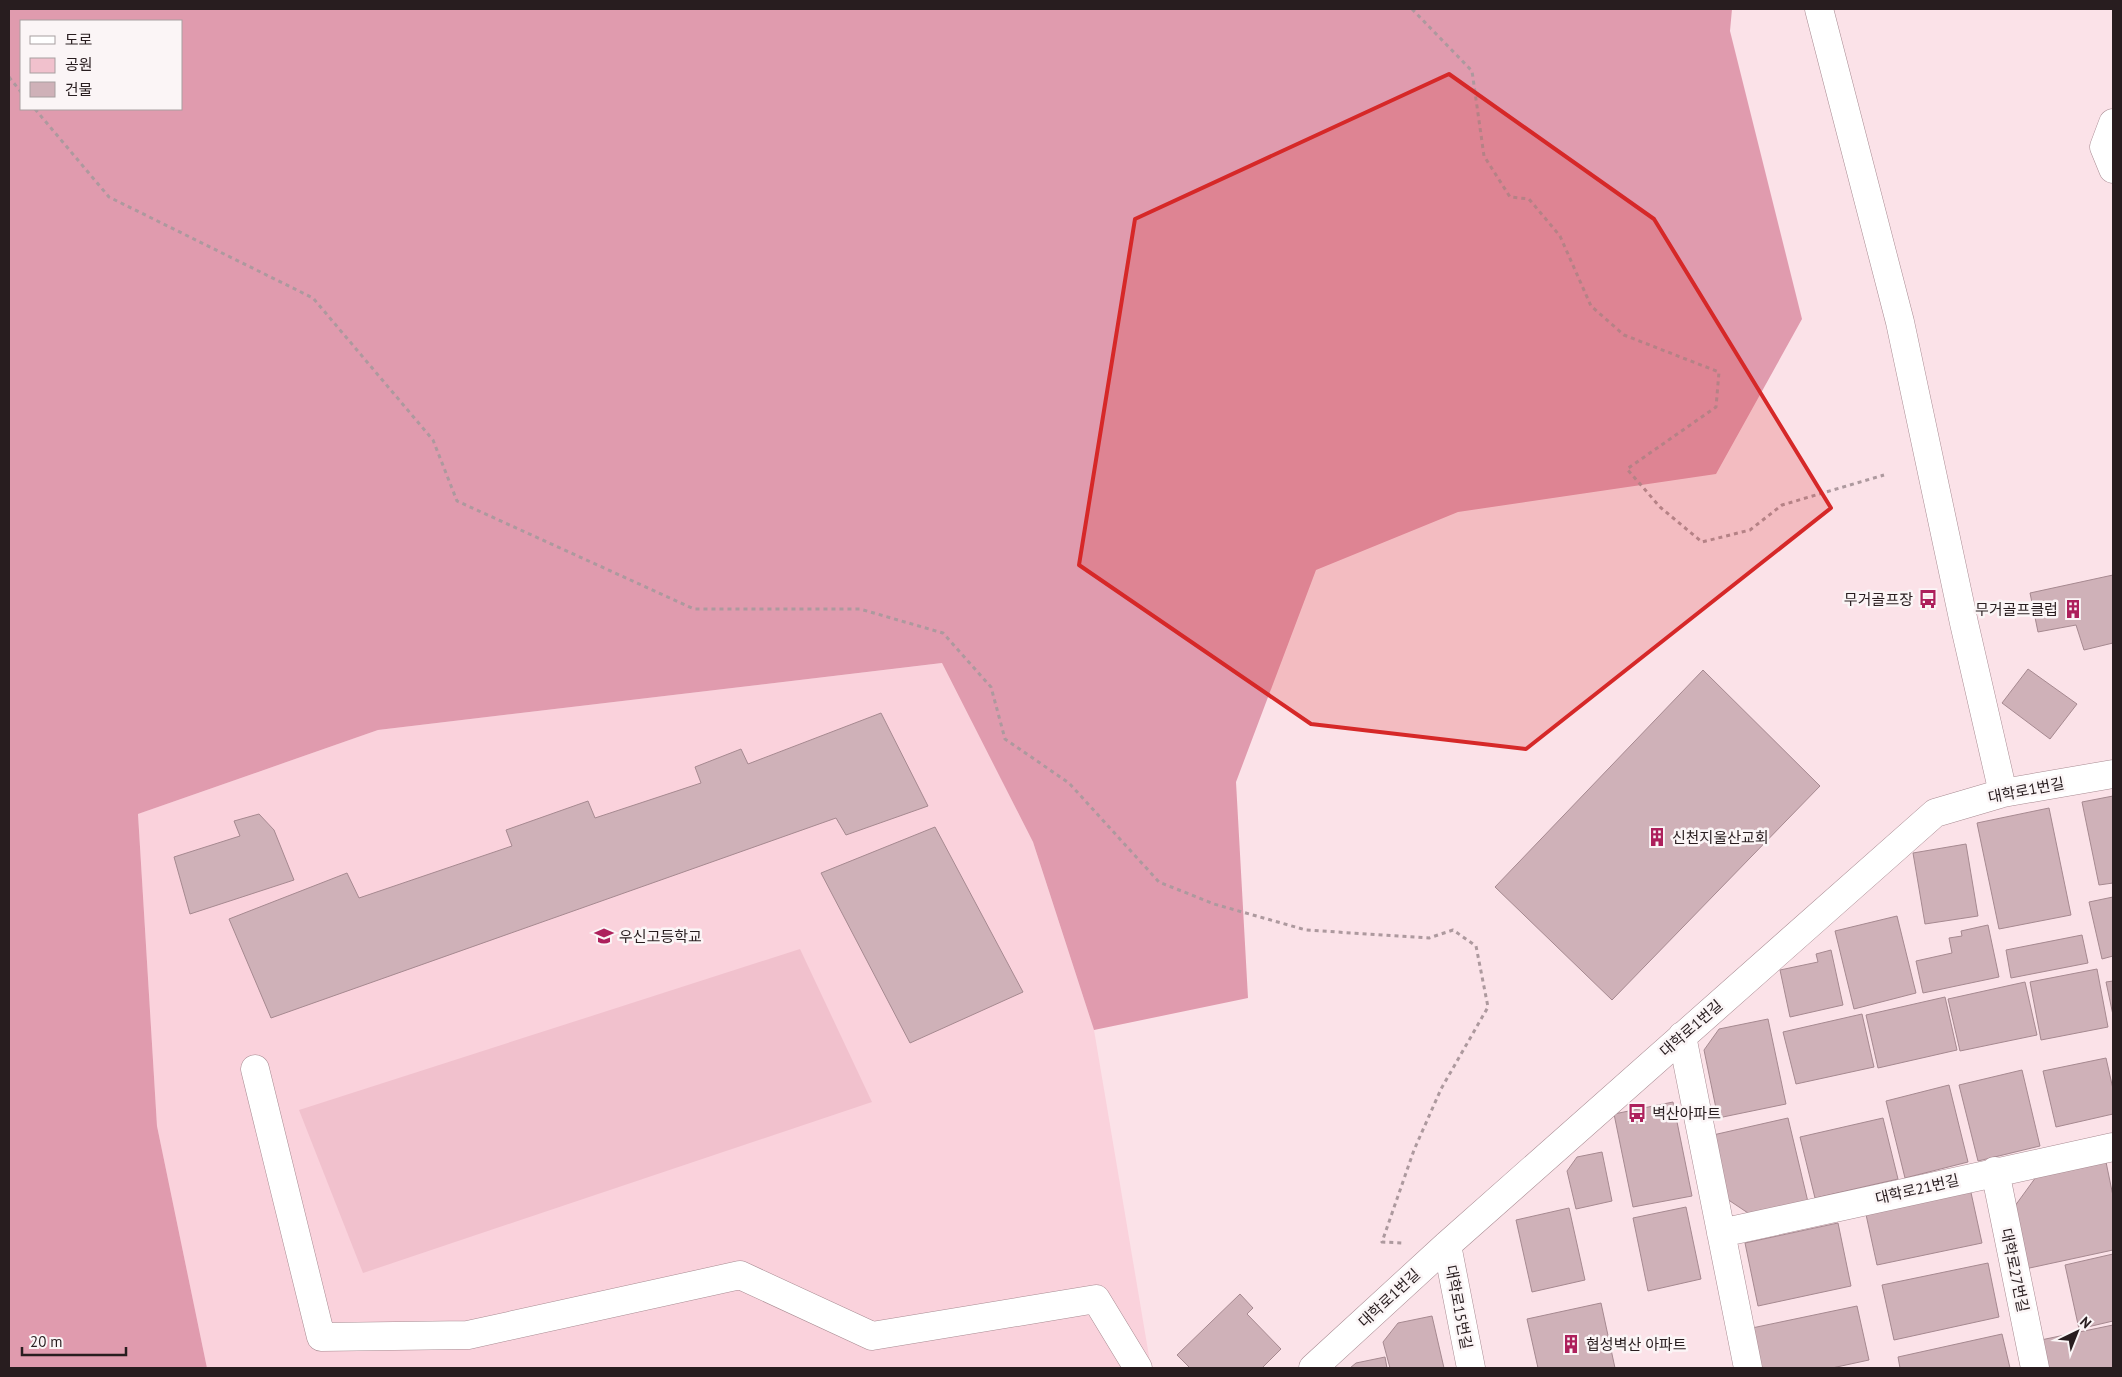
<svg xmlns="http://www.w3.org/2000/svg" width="2122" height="1377" font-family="'PT Sans','Noto Sans KR',sans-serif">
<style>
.built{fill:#fad2dc}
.green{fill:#f1c1cd}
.forest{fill:#e09bae;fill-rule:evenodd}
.building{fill:#cfb1b8;stroke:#a68990}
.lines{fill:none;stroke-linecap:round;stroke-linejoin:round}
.minor-casing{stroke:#a88b92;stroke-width:29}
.path{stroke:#ad999e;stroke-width:3;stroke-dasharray:4 4;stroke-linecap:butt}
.minor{stroke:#fff;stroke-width:28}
.marked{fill:#d62828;fill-opacity:0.2;stroke:#d62828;stroke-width:4;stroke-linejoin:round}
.labels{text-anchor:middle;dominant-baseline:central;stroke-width:5;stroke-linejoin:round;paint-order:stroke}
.poi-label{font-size:15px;fill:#281d1f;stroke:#fbf5f6;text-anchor:start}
.street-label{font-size:15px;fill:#281d1f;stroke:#fbf5f6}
</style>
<rect width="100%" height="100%" fill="#fbe2e8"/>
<!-- built -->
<path class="built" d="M 943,663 L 1033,842 L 1094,1030 L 1151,1368 L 207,1368 L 157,1126 L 138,814 L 378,730 Z"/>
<!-- green -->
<path class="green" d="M 800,949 L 872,1102 L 363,1273 L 299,1110 Z"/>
<!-- forest -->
<path class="forest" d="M 9,9 L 1732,9 L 1730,31 L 1802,319 L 1716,474 L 1458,512 L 1316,570 L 1236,782 L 1248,998 L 1094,1030 L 1033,842 L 942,663 L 378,730 L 138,814 L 157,1126 L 207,1368 L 9,1368 ZM 21,21 L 181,21 L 181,109 L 21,109 Z"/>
<!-- building -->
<path class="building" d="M 2113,575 L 2113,643 L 2084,650 L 2076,625 L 2038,632 L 2030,593 Z
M 2028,669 L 2077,704 L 2050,739 L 2002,703 Z
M 1703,670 L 1820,786 L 1612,1000 L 1495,887 Z
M 881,713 L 928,806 L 846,835 L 836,818 L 271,1018 L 229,919 L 347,873 L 359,898 L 512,846 L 506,830 L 588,801 L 595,818 L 701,783 L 695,767 L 741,749 L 748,764 Z
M 2113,796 L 2113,883 L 2099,885 L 2082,802 Z
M 2049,808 L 2071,915 L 1999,929 L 1977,823 Z
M 259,814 L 274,830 L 294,880 L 190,914 L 174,857 L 240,836 L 234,821 Z
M 935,827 L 1023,992 L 910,1043 L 821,873 Z
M 1966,844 L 1978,916 L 1925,924 L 1913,853 Z
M 2113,897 L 2113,956 L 2102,959 L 2089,902 Z
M 1897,916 L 1916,993 L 1854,1009 L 1835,931 Z
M 1988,925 L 1999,977 L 1923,993 L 1916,961 L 1952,953 L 1949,938 L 1962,936 L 1961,931 Z
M 2082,935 L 2088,963 L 2011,978 L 2006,950 Z
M 1831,950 L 1843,1005 L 1790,1017 L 1780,970 L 1818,962 L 1816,954 Z
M 2097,969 L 2108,1027 L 2041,1040 L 2030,982 Z
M 2113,981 L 2113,1015 L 2106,982 Z
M 2025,982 L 2037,1035 L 1960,1051 L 1948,999 Z
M 1945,997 L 1957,1050 L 1878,1068 L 1866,1015 Z
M 1862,1014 L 1874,1067 L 1796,1084 L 1783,1032 Z
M 1768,1019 L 1786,1104 L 1718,1118 L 1704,1050 L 1719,1029 Z
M 2106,1058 L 2113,1089 L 2113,1114 L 2056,1127 L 2043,1071 Z
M 2022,1070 L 2040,1146 L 1978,1161 L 1959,1085 Z
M 1949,1085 L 1968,1162 L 1905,1178 L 1886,1101 Z
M 1673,1102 L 1692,1196 L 1633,1207 L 1614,1114 Z
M 1788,1118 L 1808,1202 L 1751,1215 L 1727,1199 L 1713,1135 Z
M 1883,1118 L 1898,1179 L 1815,1198 L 1800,1137 Z
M 1602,1152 L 1612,1201 L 1576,1209 L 1567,1171 L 1577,1157 Z
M 2106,1162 L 2113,1196 L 2113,1250 L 2025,1269 L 2012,1210 L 2036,1177 Z
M 1970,1188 L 1982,1243 L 1877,1265 L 1865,1210 Z
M 1686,1207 L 1701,1279 L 1648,1291 L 1633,1218 Z
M 1569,1208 L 1585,1280 L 1532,1292 L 1516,1220 Z
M 1838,1223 L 1851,1286 L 1758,1306 L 1745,1243 Z
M 2113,1254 L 2113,1321 L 2079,1329 L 2065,1265 Z
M 1988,1263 L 1999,1317 L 1894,1340 L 1882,1285 Z
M 1240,1294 L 1253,1308 L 1247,1314 L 1281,1349 L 1262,1368 L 1190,1368 L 1177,1355 Z
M 1601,1303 L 1615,1368 L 1538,1368 L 1527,1319 Z
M 1857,1306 L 1869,1360 L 1832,1368 L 1761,1368 L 1752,1328 Z
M 1432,1316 L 1444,1368 L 1390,1368 L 1383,1342 L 1398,1323 Z
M 2113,1325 L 2113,1368 L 2042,1368 L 2036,1341 Z
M 2002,1334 L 2010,1368 L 1900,1368 L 1898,1357 Z
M 1385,1357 L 1387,1368 L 1350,1368 L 1356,1363 Z"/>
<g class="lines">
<!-- minor casing -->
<g class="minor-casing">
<path id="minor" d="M 1819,9 L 1900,322 L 1964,623 L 2003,793
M 2113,123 L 2104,147 L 2113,169
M 1682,1036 L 1748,1368
M 255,1069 L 321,1337 L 468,1335 L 740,1275 L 872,1336 L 1096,1299 L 1138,1368
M 1995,1171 L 2035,1368
M 1721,1233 L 2113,1147
M 1447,1245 L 1471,1368
M 1313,1368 L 1447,1245 L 1935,813 L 2003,793 L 2113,774"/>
</g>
<!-- path -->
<path class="path" d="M 1412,9 L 1472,71 L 1484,156 L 1510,197 L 1529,199 L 1560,236 L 1591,306 L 1624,335 L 1719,372 L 1716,407 L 1627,469 L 1660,507 L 1702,542 L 1750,530 L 1782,505 L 1884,475
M 9,77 L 21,92
M 35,109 L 109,197 L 313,298 L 433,440 L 457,501 L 694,609 L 860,609 L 943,633 L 991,687 L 1005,739 L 1069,783 L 1159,882 L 1214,904 L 1306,930 L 1429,938 L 1453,930 L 1476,946 L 1488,1007 L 1441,1089 L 1414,1150 L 1382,1242 L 1402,1243"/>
<!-- minor -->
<use href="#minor" class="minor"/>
</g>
<!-- marked area -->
<path class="marked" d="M 1449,74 L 1654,219 L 1831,508 L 1526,749 L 1311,724 L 1079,565 L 1135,219 Z"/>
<!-- icons -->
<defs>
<g id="bus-bare" transform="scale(1.5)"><path d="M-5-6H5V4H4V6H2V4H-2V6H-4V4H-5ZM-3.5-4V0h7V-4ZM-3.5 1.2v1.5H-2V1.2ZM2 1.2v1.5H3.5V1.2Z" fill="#ad205c" stroke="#fbf5f6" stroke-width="2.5" paint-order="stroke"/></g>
<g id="building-bare" transform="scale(1.5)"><path d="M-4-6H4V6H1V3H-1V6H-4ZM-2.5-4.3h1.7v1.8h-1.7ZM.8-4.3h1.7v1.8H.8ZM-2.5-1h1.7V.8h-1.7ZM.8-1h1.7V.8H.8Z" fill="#ad205c" stroke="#fbf5f6" stroke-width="2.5" paint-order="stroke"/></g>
<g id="school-bare" transform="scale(1.5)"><path d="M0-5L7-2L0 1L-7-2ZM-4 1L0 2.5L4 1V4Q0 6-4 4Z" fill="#ad205c" stroke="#fbf5f6" stroke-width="2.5" paint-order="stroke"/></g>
</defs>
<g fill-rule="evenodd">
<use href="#bus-bare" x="1928" y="599"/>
<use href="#building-bare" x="2073" y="609"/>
<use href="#building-bare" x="1657" y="837"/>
<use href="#school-bare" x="604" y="936"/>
<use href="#bus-bare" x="1637" y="1113"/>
<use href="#building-bare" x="1571" y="1344"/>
</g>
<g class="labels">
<!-- poi labels -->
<g class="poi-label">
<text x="1913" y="599" text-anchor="end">무거골프장</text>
<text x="2058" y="609" text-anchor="end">무거골프클럽</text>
<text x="1672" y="837">신천지울산교회</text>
<text x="619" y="936">우신고등학교</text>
<text x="1652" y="1113">벽산아파트</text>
<text x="1586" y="1344">협성벽산 아파트</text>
</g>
<!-- street labels -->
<g class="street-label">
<text transform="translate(2026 790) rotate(-11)">대학로1번길</text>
<text transform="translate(1691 1028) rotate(-41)">대학로1번길</text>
<text transform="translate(1917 1189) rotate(-13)">대학로21번길</text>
<text transform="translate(2015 1270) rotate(78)">대학로27번길</text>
<text transform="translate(1389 1298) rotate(-43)">대학로1번길</text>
<text transform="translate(1459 1307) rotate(79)">대학로15번길</text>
</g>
</g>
<!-- border -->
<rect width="2122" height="1377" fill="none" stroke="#281d1f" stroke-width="20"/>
<!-- legend -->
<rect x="20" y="20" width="162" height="90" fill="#fbf5f6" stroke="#a79fa0"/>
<rect x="30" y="36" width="25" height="8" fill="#ffffff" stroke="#a79fa0"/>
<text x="65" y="45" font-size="15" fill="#281d1f">도로</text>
<rect x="30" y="58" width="25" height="15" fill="#f1c1cd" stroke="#a79fa0"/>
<text x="65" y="70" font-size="15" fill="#281d1f">공원</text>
<rect x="30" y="82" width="25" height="15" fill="#cfb1b8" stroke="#a79fa0"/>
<text x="65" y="95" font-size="15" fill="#281d1f">건물</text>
<!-- north arrow -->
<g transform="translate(2077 1332) rotate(43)" stroke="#fbf5f6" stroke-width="4" paint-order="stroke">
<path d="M0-4L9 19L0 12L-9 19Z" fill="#281d1f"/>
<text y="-8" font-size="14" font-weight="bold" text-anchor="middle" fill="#281d1f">N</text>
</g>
<!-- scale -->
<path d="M22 1347v8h104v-8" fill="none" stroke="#281d1f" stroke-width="2.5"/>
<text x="30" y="1347" font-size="15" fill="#281d1f" stroke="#fbf5f6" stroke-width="4" paint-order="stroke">20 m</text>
</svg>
